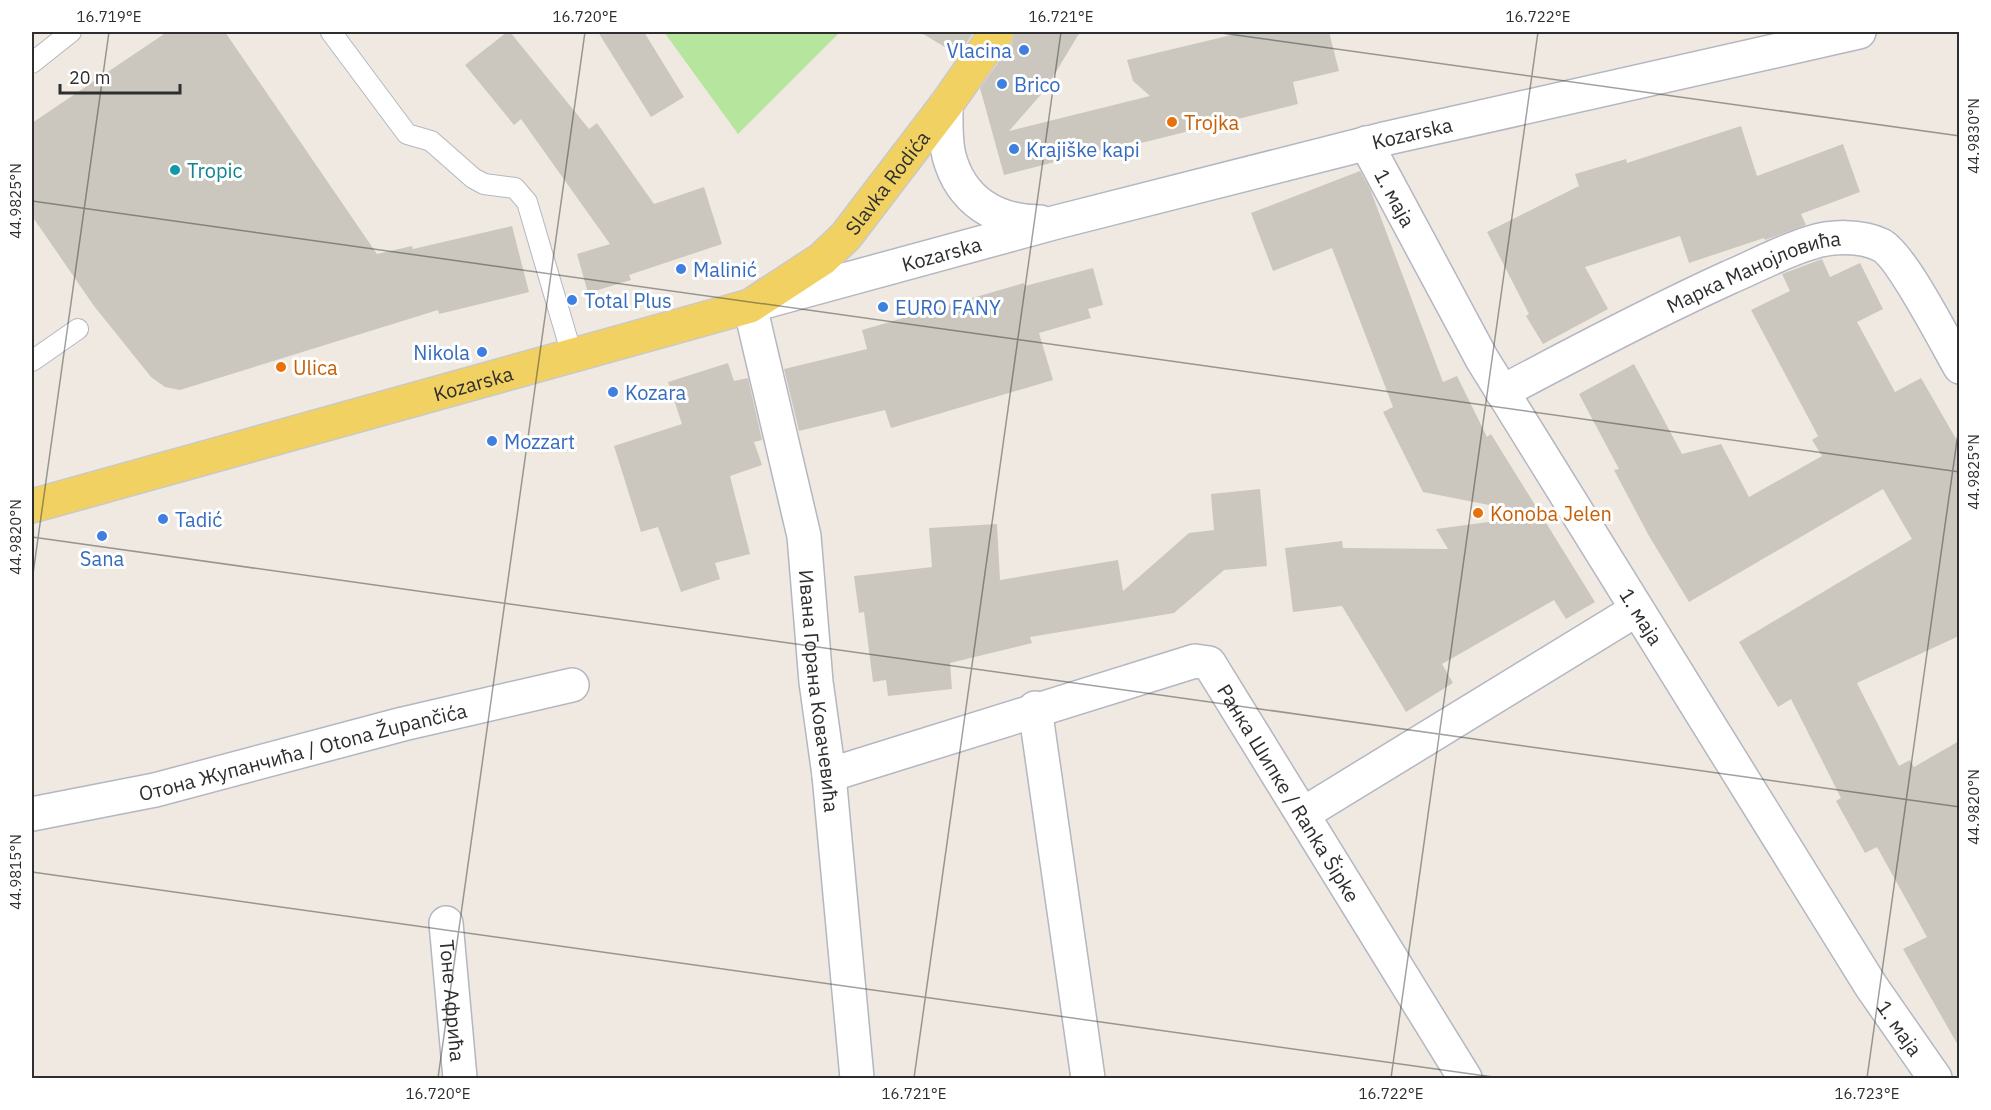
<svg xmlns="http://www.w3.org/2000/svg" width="1991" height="1110" font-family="'IBM Plex Sans',sans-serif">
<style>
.green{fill:#b6e59e}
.building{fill:#cbc7bf}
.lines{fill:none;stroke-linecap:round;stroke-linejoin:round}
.service-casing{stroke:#b4b7c1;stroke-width:22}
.minor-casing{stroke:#b4b7c1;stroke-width:36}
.tertiary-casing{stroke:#b4b7c1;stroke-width:36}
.primary-casing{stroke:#c9c9c9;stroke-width:36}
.service{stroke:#fff;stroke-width:20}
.minor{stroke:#fff;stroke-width:33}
.tertiary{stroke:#fff;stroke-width:33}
.primary{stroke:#f2d163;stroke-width:33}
.ticks{fill:none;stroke:#2e2e2e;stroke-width:1.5;stroke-opacity:0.45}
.shop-dot{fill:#3f7fe0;stroke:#fff;stroke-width:2}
.food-dot{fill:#e8710a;stroke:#fff;stroke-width:2}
.culture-dot{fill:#0f9aa8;stroke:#fff;stroke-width:2}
.labels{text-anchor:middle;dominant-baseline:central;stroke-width:6;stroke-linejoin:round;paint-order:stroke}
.shop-label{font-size:20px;fill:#366cbe;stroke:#fff;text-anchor:start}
.food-label{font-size:20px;fill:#c56008;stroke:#fff;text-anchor:start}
.street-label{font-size:20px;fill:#2e2e2e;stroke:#fff}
.culture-label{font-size:20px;fill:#0d838f;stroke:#fff;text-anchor:start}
.neatline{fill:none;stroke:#2e2e2e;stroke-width:2}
.ticks-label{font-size:15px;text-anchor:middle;fill:#2e2e2e}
</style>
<rect width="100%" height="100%" fill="#efe9e1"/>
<!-- green -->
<path class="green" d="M 664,32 L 840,32 L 738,134 Z"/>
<!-- building -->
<path class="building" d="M 167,32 L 225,32 L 377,254 L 412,246 L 413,249 L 512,226 L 529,292 L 439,314 L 438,310 L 180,390 L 165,387 L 151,377 L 94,306 L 32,216 L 32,123 Z
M 507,32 L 510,32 L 589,129 L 597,123 L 654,204 L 704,187 L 722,244 L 629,275 L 631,280 L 588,293 L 577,254 L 610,244 L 521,119 L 514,125 L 465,65 Z
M 598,32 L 644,32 L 684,97 L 651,117 Z
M 920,32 L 974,32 L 958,55 Z
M 1015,32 L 1080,32 L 1045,90 L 1009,131 L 1150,96 L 1133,81 L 1127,60 L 1244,32 L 1329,32 L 1339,71 L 1293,82 L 1298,104 L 1137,144 L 1136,141 L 1004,175 L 980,88 L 1012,43 Z
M 1741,126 L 1757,176 L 1843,144 L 1860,192 L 1801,214 L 1806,225 L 1765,240 L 1764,238 L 1689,263 L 1680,236 L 1585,267 L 1608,309 L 1543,344 L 1526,316 L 1529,314 L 1487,232 L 1579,186 L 1575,174 L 1626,159 L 1627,163 Z
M 1360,171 L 1370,189 L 1443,382 L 1457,376 L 1487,437 L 1491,434 L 1595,602 L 1566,619 L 1554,600 L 1442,664 L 1453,683 L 1406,712 L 1342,606 L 1293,612 L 1285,548 L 1342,541 L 1343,548 L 1448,549 L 1436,529 L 1540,515 L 1423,492 L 1383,412 L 1393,407 L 1332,248 L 1273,271 L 1251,213 Z
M 1822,259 L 1830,277 L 1860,263 L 1883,309 L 1857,322 L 1895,392 L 1921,378 L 1959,444 L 1959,636 L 1857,683 L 1899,766 L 1910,760 L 1914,767 L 1959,741 L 1959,1047 L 1903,949 L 1927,937 L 1877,847 L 1865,853 L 1836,801 L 1841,798 L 1791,699 L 1778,707 L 1739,642 L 1912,539 L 1883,489 L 1689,602 L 1649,536 L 1614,470 L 1619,469 L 1579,394 L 1634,364 L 1682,454 L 1721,444 L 1749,497 L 1822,456 L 1812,440 L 1818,436 L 1751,310 L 1790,291 L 1782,274 Z
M 1093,268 L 1103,305 L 1088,309 L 1091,318 L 1039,333 L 1053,380 L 891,428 L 885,410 L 799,431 L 784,369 L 867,349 L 862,330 L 1024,283 L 1025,286 Z
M 728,363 L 734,381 L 748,378 L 762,440 L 754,442 L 762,465 L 730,476 L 750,554 L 715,563 L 720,579 L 681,592 L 658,527 L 641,532 L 614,446 L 682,424 L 668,382 Z
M 1260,489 L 1267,566 L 1224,570 L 1174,613 L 1030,637 L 1032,643 L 950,663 L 952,689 L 888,696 L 886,680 L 873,682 L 864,612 L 859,613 L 854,576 L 932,567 L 929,528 L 997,524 L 1000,580 L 1118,560 L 1123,591 L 1189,533 L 1214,530 L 1211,494 Z"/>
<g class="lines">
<!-- service casing -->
<g class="service-casing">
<path id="service" d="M 331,32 L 407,134 L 431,141 L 473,178 L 484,184 L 515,188 L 527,202 L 572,355
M 32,63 L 71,32
M 32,361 L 78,329"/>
</g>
<!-- minor casing -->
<g class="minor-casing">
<g id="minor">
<path id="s1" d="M 1366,143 L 1482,359 L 1871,986 L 1935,1078"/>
<path id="s2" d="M 750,306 L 804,536 L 816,682 L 829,775 L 857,1078"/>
<path id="s3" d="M 1502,392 C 1577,352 1653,312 1730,277 C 1756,266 1783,251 1810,243 C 1831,236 1861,235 1881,245 C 1902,256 1946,343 1960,367"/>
<path d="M 1035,708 L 1088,1078"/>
<path id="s4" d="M 829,775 L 1195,661 L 1209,663 L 1465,1078"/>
<path id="s5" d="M 32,814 L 155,790 L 403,724 L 572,685"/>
<path d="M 1303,814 L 1636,610"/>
<path id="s6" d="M 446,923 L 460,1078"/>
</g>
</g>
<!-- tertiary casing -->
<g class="tertiary-casing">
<g id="tertiary">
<path d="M 946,105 C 946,121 945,140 949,156 C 961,201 996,222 1040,222"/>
<path id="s7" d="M 760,303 L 1057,222 L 1388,138 L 1859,32"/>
</g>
</g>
<!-- primary casing -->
<g class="primary-casing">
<g id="primary">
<path id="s8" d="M 32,506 L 750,306 L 822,259 L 846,236 L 946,105 L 997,32"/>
</g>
</g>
<!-- service -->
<use href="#service" class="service"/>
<!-- minor -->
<use href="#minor" class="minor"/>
<!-- tertiary -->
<use href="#tertiary" class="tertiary"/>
<!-- primary -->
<use href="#primary" class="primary"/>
</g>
<!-- ticks -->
<path class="ticks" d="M 1214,32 L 1960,136M 32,201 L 1960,472M 32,537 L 1960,807M 32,581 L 109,32M 32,872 L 1500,1078M 438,1078 L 585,32M 914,1078 L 1061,32M 1391,1078 L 1538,32M 1867,1078 L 1960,419"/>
<!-- markers -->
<g class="shop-dot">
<circle cx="1024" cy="50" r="6"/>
<circle cx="1002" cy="84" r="6"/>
<circle cx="1014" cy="149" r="6"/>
<circle cx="681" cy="269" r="6"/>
<circle cx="572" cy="300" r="6"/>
<circle cx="883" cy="307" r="6"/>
<circle cx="482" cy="352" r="6"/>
<circle cx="613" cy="392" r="6"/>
<circle cx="492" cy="441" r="6"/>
<circle cx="163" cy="519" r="6"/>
<circle cx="102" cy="536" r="6"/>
</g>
<g class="food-dot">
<circle cx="1172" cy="122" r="6"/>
<circle cx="281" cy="367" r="6"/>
<circle cx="1478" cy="513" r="6"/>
</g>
<circle class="culture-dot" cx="175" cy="170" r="6"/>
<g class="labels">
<!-- shop labels -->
<g class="shop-label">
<text x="1012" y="50" text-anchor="end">Vlacina</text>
<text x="1014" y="84">Brico</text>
<text x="1026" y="149">Krajiške kapi</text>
<text x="693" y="269">Malinić</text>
<text x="584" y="300">Total Plus</text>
<text x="895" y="307">EURO FANY</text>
<text x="470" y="352" text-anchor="end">Nikola</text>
<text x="625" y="392">Kozara</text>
<text x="504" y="441">Mozzart</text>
<text x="175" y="519">Tadić</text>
<text x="102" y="558" text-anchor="middle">Sana</text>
</g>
<!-- food labels -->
<g class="food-label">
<text x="1184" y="122">Trojka</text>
<text x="293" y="367">Ulica</text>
<text x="1490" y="513">Konoba Jelen</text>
</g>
<!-- street labels -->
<g class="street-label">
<text stroke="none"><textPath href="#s7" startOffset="674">Kozarska</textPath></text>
<text stroke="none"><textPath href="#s8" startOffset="932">Slavka Rodića</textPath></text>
<text stroke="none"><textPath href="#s1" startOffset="62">1. маја</textPath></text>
<text stroke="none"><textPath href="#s7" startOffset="188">Kozarska</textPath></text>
<text stroke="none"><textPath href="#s3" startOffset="280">Марка Манојловића</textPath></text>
<text stroke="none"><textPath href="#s8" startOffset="458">Kozarska</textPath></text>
<text stroke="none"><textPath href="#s1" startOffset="548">1. маја</textPath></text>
<text stroke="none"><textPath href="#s2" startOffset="392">Ивана Горана Ковачевића</textPath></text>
<text stroke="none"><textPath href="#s5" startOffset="278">Отона Жупанчића / Otona Župančića</textPath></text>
<text stroke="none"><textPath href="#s4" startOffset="550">Ранка Шипке / Ranka Šipke</textPath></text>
<text stroke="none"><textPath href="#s6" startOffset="78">Тоне Афрића</textPath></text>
<text stroke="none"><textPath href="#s1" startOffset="1034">1. маја</textPath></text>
</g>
<!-- culture labels -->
<g class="culture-label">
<text x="187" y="170">Tropic</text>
</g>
</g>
<!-- border -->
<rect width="1991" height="1110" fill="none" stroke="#ffffff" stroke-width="66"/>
<!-- scale -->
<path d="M60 84v9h120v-9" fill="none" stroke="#2e2e2e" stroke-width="3"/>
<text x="69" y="84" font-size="18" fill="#2e2e2e" stroke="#ffffff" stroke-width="4.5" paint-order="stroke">20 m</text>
<rect x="33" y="33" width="1925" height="1044" class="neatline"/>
<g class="ticks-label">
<text x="109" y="22">16.719°E</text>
<text x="585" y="22">16.720°E</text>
<text x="1061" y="22">16.721°E</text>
<text x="1538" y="22">16.722°E</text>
<text transform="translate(1974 136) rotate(-90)" y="5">44.9830°N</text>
<text transform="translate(16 201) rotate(-90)" y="5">44.9825°N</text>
<text transform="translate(1974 472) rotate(-90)" y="5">44.9825°N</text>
<text transform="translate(16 537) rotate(-90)" y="5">44.9820°N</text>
<text transform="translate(1974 807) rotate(-90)" y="5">44.9820°N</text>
<text transform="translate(16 872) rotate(-90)" y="5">44.9815°N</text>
<text x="438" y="1099">16.720°E</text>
<text x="914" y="1099">16.721°E</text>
<text x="1391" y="1099">16.722°E</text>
<text x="1867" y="1099">16.723°E</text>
</g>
</svg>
